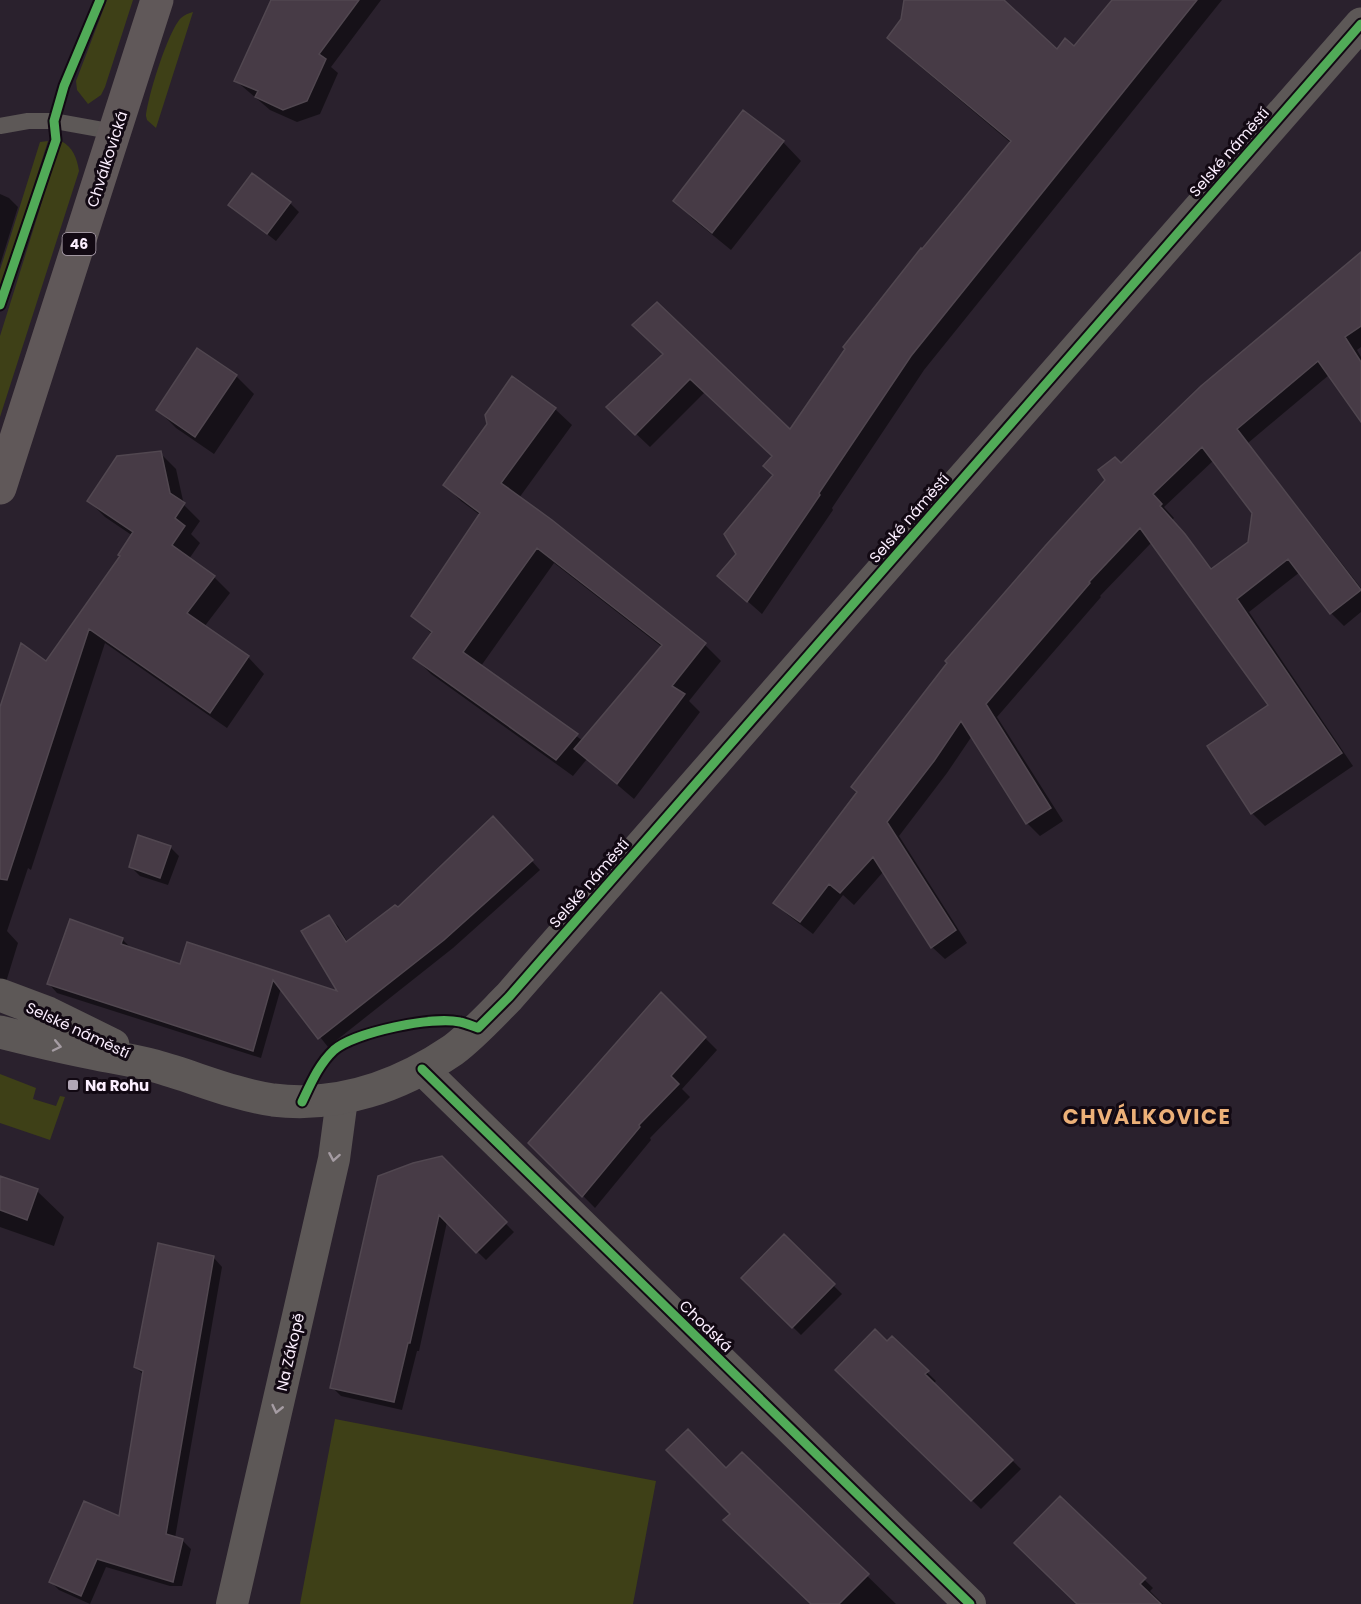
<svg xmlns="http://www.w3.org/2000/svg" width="1361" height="1604" font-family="Poppins,sans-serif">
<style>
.green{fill:#3e4017}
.shadow{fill:#0007;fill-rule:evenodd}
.building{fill:#473b46;stroke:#514750;stroke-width:1.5;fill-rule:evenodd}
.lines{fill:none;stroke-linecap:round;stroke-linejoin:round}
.service{stroke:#5d5857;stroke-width:16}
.minor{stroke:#5d5857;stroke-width:32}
.tertiary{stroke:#5d5857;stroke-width:33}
.primary{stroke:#605859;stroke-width:33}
.cycleway-casing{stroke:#120913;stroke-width:13}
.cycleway{stroke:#51ab58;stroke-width:9}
.oneway{stroke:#a59ca3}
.poi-dot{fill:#b2a7b6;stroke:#120913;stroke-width:2}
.labels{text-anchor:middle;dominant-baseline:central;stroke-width:6;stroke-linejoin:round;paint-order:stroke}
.shield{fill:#120913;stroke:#b6aab8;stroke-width:1.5}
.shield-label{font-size:14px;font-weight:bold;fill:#fcefff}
.street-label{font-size:15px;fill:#fcefff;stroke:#120913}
.poi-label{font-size:15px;font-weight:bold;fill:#fcefff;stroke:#120913;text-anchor:start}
.district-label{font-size:21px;font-weight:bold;letter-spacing:1.5px;fill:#ecb078;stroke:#120913}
</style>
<rect width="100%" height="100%" fill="#2a212d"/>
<!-- green -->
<path class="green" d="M 107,0 L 133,0 L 105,87 L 101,95 L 88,104 L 77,90 L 76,81 Z
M 193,12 L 156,128 L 147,120 L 146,116 C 148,96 168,31 181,18 C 184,15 189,13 193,12 Z
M 48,141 L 0,291 L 0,270 L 40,142 Z
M 61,141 C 73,147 77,158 79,171 L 0,417 L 0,336 Z
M 0,1074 L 36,1088 L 33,1099 L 56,1106 L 60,1096 L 65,1097 L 50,1140 L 0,1123 Z
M 335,1419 L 656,1481 L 633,1604 L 300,1604 Z"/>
<!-- shadow -->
<path class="shadow" d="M 276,0 L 381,0 L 331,67 L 338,73 L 320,114 L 297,122 L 270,110 L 236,81 Z
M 906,0 L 1001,0 L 1058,51 L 1075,48 L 1114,0 L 1222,0 L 924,370 L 832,508 L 833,510 L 762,614 L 719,576 L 738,554 L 774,475 L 773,457 L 705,392 L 650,447 L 608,407 L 664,354 L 791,432 L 922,251 L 1011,143 L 903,52 L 889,38 L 902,20 Z
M 783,142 L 801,161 L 731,250 L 693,219 L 675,201 Z
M 0,194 L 9,198 L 18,207 L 0,265 Z
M 290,203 L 299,212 L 276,241 L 230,205 Z
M 1361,255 L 1361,347 L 1357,350 L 1361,357 L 1361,422 L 1329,375 L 1248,443 L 1361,588 L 1361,612 L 1344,626 L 1331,613 L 1300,572 L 1249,612 L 1353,766 L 1265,826 L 1252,813 L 1270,705 L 1152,542 L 1100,596 L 1101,597 L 997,717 L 1063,821 L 1040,836 L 1027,823 L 972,736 L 947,773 L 899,836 L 967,943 L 945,959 L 932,947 L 884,871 L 854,905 L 843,895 L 813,934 L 788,915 L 775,903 L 1121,465 ZM 1214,460 L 1254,512 L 1250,543 L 1213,570 L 1172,520 L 1174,518 L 1164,507 Z
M 236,376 L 254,394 L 214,454 L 176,428 L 158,410 Z
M 555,409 L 572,425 L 519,498 L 552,521 L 705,645 L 721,661 L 689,701 L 700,712 L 634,799 L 587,759 L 573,776 L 431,674 L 415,658 L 432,634 L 413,616 L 480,515 L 461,501 L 445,485 ZM 554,563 L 662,647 L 583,741 L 481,666 Z
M 160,453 L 176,469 L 184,505 L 200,521 L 191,534 L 200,543 L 189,559 L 214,577 L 230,593 L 204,627 L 248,657 L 264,674 L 227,728 L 105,643 L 31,870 L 28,868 L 7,931 L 18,943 L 6,982 L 0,980 L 0,712 L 46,663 L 121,556 L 133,536 L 105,517 L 89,501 Z
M 501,827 L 540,870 L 453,948 L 328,1047 L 281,988 L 261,1058 L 57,993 L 49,984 L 122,939 L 131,948 L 181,966 L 188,944 L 340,994 L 329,917 L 338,926 L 348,943 L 398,909 Z
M 170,847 L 179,856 L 168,885 L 140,876 L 131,867 Z
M 661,994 L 717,1050 L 682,1089 L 690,1097 L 650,1138 L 651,1140 L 595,1208 L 530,1142 Z
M 441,1158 L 514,1232 L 486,1260 L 447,1222 L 419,1351 L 417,1351 L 402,1410 L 341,1396 L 332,1387 Z
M 0,1178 L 37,1191 L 64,1217 L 54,1246 L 0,1227 Z
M 784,1237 L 842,1294 L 801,1335 L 743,1278 Z
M 214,1258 L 222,1267 L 175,1538 L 182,1540 L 191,1549 L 182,1586 L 170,1586 L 106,1567 L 90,1604 L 59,1590 L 50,1581 L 121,1518 L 144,1375 L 135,1367 Z
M 892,1338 L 936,1381 L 933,1384 L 1021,1469 L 981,1509 L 837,1370 Z
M 742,1454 L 896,1604 L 812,1604 L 732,1514 L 726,1470 Z
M 1060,1498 L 1153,1588 L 1150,1591 L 1163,1604 L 1079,1604 Z"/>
<!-- building -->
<path class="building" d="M 271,0 L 359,0 L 319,54 L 326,59 L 307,101 L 283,110 L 255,97 L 258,91 L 234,81 Z
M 904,0 L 1004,0 L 1057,49 L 1065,38 L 1074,46 L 1112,0 L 1197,0 L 911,356 L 819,493 L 820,495 L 747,602 L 717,576 L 736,554 L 724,534 L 773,475 L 763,466 L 772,456 L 690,379 L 635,435 L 606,407 L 663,354 L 632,325 L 657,302 L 790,429 L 845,349 L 843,347 L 921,248 L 922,249 L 1011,141 L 887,38 L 901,19 Z
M 743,110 L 784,141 L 712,233 L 673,201 Z
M 252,173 L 291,202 L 267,234 L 228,205 Z
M 1361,252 L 1361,326 L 1345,337 L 1361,362 L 1361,422 L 1318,361 L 1237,429 L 1361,590 L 1330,614 L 1288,559 L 1237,599 L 1342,753 L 1251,814 L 1207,746 L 1268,705 L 1140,528 L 1089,582 L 1090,583 L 986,704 L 1051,808 L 1026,824 L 961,721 L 934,761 L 887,822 L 956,930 L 931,948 L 873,857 L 840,893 L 829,884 L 800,922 L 773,903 L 857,792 L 851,787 L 947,663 L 945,661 L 1046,545 L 1105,480 L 1098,470 L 1115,457 L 1121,463 L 1201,386 ZM 1202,447 L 1252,513 L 1248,542 L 1211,569 L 1185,534 L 1160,506 L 1162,504 L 1153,494 Z
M 197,348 L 237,375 L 195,437 L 156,410 Z
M 512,376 L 556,408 L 501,483 L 552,520 L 706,643 L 672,686 L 685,694 L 617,784 L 574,749 L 662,645 L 537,548 L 463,652 L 578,734 L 556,760 L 413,658 L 432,632 L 411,616 L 480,513 L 443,485 L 487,424 L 485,415 Z
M 161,451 L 170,493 L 185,503 L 175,518 L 185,526 L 172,545 L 215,576 L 187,613 L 249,656 L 210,713 L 89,629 L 7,880 L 0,879 L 0,707 L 21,643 L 46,661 L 120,556 L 118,555 L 133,532 L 87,501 L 117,456 Z
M 493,816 L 533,860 L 444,940 L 318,1039 L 273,980 L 253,1051 L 47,984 L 70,919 L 123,938 L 121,944 L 180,964 L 187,942 L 337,991 L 301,931 L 329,915 L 346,942 L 395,905 L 398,907 Z
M 138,835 L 171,846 L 160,878 L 129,867 Z
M 661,992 L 706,1037 L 671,1076 L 679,1084 L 639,1125 L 640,1127 L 582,1197 L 528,1143 Z
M 442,1156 L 507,1222 L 476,1253 L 439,1215 L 410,1343 L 408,1343 L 394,1402 L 330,1388 L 378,1176 L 413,1163 Z
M 0,1176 L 38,1189 L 27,1220 L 0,1210 Z
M 784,1234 L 835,1284 L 792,1328 L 741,1278 Z
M 158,1243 L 214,1256 L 166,1534 L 183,1539 L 173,1582 L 97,1559 L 81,1596 L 49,1582 L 84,1501 L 119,1516 L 143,1371 L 134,1367 Z
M 875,1329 L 887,1341 L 892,1336 L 929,1371 L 925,1374 L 1013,1460 L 971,1501 L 835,1370 Z
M 688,1429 L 726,1468 L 742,1452 L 869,1574 L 839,1604 L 811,1604 L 723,1520 L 730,1514 L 666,1450 Z
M 1060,1496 L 1146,1578 L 1140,1584 L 1161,1604 L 1077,1604 L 1014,1543 Z"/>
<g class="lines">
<!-- service -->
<path class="service" d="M 0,126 L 28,121 L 54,121 L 115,132"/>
<!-- minor -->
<path class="minor" d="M 422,1069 L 970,1604
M 232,1604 L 334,1159 L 342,1099"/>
<!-- tertiary -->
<path class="tertiary" d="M 0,995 L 48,1013 L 113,1045
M 0,1032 C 32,1040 65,1048 97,1054 C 117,1058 136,1061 155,1066 C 195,1077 232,1094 273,1100 C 338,1108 400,1086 453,1050 C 473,1035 491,1015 509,997 L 1361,24"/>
<!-- primary -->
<path class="primary" d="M 0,488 L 157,0"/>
<!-- cycleway casing -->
<g class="cycleway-casing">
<path id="cycleway" d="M 0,305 L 56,140 L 54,121 L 64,86 L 100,0
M 422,1069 L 970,1604
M 302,1102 C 311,1083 319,1064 334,1050 C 355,1032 433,1016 460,1022 C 466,1023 472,1026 478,1028 L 509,997 L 1361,24"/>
</g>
<!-- cycleway -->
<use href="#cycleway" class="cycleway"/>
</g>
<!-- one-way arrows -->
<defs><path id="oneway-chevron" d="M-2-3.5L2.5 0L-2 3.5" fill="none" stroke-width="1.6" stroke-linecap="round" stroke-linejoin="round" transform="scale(1.5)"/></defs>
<g class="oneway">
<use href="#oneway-chevron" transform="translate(57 1046) rotate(12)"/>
<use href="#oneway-chevron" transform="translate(334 1157) rotate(100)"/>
<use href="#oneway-chevron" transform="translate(277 1409) rotate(103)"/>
</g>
<!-- markers -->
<rect class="poi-dot" x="67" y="1079" width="12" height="12" rx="3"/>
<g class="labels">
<!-- shield labels -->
<rect class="shield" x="62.5" y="233" width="33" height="22" rx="4.5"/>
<g class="shield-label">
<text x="79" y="244">46</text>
</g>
<!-- street labels -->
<g class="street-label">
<text transform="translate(1229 152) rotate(-49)">Selské náměstí</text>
<text transform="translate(107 159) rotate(-72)">Chválkovická</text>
<text transform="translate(909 518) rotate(-49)">Selské náměstí</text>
<text transform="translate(589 883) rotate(-49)">Selské náměstí</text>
<text transform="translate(78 1030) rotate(25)">Selské náměstí</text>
<text transform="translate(706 1326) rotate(44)">Chodská</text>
<text transform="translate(290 1352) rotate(-77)">Na Zákopě</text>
</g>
<!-- poi labels -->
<g class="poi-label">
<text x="85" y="1085">Na Rohu</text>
</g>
<!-- district labels -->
<g class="district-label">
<text x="1147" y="1116">CHVÁLKOVICE</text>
</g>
</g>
</svg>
